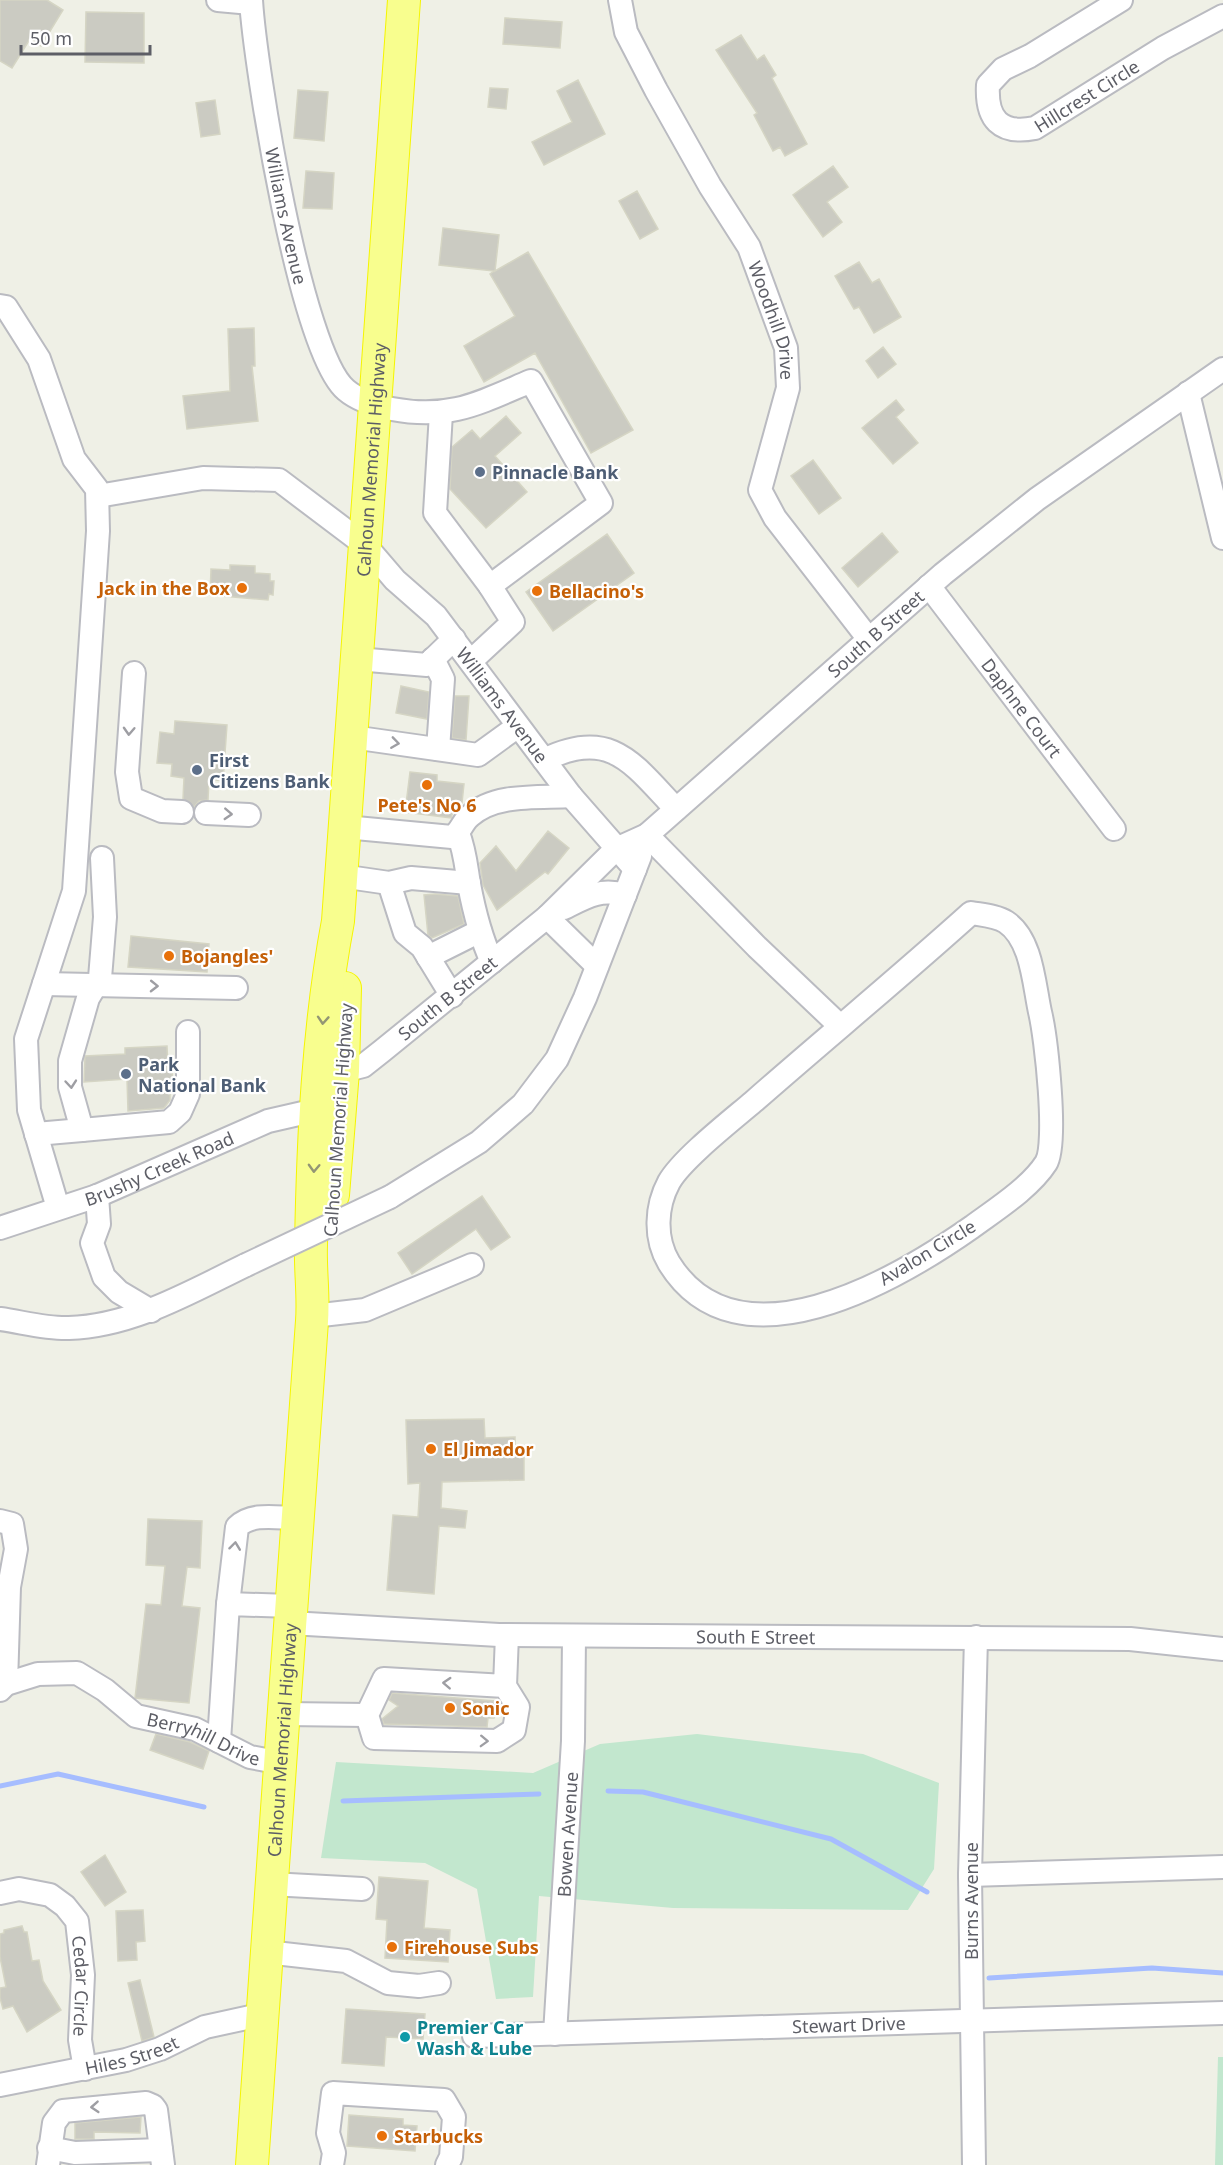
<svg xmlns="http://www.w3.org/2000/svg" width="1223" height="2165" font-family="'Noto Sans',sans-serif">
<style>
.green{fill:#c2e7ce}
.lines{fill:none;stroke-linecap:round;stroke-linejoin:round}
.stream{stroke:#a6bdff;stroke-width:5}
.building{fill:#cbcbc2;stroke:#d5d5c4;stroke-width:1.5}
.minor-casing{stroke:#babbc1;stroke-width:26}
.highway-casing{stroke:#f5f500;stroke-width:34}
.minor{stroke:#fff;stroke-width:22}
.highway{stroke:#f8fe8e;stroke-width:32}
.minor-bridge-casing{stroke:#babbc1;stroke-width:26;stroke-linecap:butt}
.minor-bridge{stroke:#fff;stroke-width:22}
.oneway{stroke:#9e9ea3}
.oneway2{stroke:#939674}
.service-dot{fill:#5c6f8a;stroke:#fff;stroke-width:2}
.food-dot{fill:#e8710a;stroke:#fff;stroke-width:2}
.culture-dot{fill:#0f9aa8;stroke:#fff;stroke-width:2}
.labels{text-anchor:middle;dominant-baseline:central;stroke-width:4.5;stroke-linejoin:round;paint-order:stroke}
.street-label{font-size:18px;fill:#5d5e66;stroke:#fff}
.service-label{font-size:18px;font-weight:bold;fill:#4e5e75;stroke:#fff;text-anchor:start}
.food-label{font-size:18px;font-weight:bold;fill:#c56008;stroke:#fff;text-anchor:start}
.culture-label{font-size:18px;font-weight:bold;fill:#0d838f;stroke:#fff;text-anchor:start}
</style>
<rect width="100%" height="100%" fill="#eff0e6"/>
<!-- green -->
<path class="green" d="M 697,1734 L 863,1754 L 939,1783 L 934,1869 L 908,1910 L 673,1908 L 539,1896 L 533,1997 L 496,1999 L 477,1889 L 425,1863 L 321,1858 L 336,1762 L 533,1773 L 600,1744 Z
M 1218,2057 L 1223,2057 L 1223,2165 L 1215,2165 Z"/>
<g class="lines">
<!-- stream -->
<path class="stream" d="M 0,1786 L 58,1774 L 204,1807
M 608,1791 L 643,1792 L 831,1839 L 927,1892
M 343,1801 L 539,1794
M 989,1978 L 1152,1968 L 1223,1973"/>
</g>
<!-- building -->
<path class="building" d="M 0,0 L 47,0 L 63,10 L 41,46 L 30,39 L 12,68 L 0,61 Z
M 86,12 L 144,13 L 144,63 L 85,62 Z
M 505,18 L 562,22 L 560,48 L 503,44 Z
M 741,35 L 757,60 L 764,55 L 776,75 L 772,78 L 807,144 L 785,156 L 780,147 L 773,151 L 754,115 L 757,113 L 716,50 Z
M 578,80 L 605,134 L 544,165 L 532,142 L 572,122 L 557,91 Z
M 490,88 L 508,89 L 506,109 L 488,107 Z
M 298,90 L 328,92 L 324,141 L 294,138 Z
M 215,100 L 220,134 L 201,137 L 196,103 Z
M 833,166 L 848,187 L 827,202 L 842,222 L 823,237 L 793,195 Z
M 306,171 L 334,173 L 332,209 L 303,208 Z
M 637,191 L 658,229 L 640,239 L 619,201 Z
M 443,228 L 499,235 L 495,271 L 528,252 L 633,430 L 591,453 L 535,353 L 484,382 L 464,346 L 515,316 L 490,274 L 494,271 L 439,265 Z
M 859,262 L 872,283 L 879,279 L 901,317 L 874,333 L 859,307 L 854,309 L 835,276 Z
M 254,328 L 255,366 L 252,366 L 258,421 L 187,429 L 183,396 L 230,391 L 228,329 Z
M 883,347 L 896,364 L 878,378 L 866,361 Z
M 896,400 L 904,410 L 896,417 L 918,443 L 893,464 L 862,428 Z
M 506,416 L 521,433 L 495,456 L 527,492 L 486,528 L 450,489 L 452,447 L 472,430 L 480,439 Z
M 813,460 L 841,498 L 819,514 L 791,476 Z
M 882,533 L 898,552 L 858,587 L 842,568 Z
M 607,534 L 634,573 L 553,631 L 526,592 Z
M 230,565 L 255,566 L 255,573 L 270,574 L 270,581 L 274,581 L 273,595 L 269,594 L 268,600 L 210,595 L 211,569 L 230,570 Z
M 401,686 L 429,692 L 427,719 L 396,713 Z
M 455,696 L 469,696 L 466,740 L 452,738 Z
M 175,721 L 227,725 L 223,781 L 209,779 L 208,800 L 199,801 L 194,807 L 183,799 L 184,778 L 171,776 L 172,764 L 157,763 L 160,732 L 174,734 Z
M 410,772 L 437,775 L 437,781 L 464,784 L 462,803 L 456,802 L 451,818 L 405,812 Z
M 548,831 L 569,848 L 548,874 L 545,872 L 497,910 L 483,885 L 480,863 L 496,846 L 516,871 Z
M 435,894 L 458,896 L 464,924 L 432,938 L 428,935 L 424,895 Z
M 131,936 L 209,944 L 207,972 L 128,967 Z
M 167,1046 L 168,1069 L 172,1068 L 173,1086 L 170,1086 L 170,1100 L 164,1108 L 128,1111 L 127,1079 L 84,1082 L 85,1056 L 125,1054 L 125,1048 Z
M 482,1196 L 510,1237 L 491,1250 L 476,1229 L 412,1274 L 398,1253 Z
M 484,1419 L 485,1438 L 515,1437 L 515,1456 L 524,1456 L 524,1480 L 442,1482 L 441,1508 L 467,1511 L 465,1528 L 439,1526 L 434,1594 L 387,1590 L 393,1515 L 418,1517 L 420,1483 L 408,1484 L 406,1420 Z
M 148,1519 L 202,1521 L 200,1568 L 187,1567 L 182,1606 L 200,1608 L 189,1703 L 135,1698 L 146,1604 L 161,1605 L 165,1566 L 146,1565 Z
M 392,1693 L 495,1701 L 494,1718 L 488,1718 L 487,1727 L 384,1724 L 382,1719 L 398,1706 L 389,1700 Z
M 156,1734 L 190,1742 L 209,1751 L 203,1769 L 150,1750 Z
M 105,1855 L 126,1892 L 105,1906 L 81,1872 Z
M 379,1877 L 428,1881 L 424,1928 L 450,1930 L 448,1962 L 385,1958 L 387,1920 L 376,1919 Z
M 143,1910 L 145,1941 L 136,1942 L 137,1960 L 118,1961 L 116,1911 Z
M 22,1926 L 24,1932 L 27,1932 L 32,1961 L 39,1960 L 43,1981 L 61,2010 L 27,2032 L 13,2006 L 3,2009 L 0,1998 L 0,1988 L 6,1987 L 0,1957 L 0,1934 L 4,1933 L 4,1930 Z
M 140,1980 L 154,2037 L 142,2041 L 128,1983 Z
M 346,2009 L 425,2014 L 423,2039 L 386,2037 L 384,2066 L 342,2063 Z
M 349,2115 L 403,2119 L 403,2125 L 417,2126 L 415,2151 L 347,2146 Z
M 141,2117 L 140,2133 L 94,2132 L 94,2139 L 75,2139 L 75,2123 Z"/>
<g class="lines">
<!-- minor casing -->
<g class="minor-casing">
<g id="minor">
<path d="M 218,0 L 251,3"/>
<path id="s1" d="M 251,0 C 255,67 301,353 346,390 C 359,401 377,406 392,409 C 450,420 479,403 531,381 L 601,503 L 490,586 L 513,622 L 471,661"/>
<path id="s2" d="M 620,0 L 626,32 L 656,90 L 710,186 L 749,247 L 786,348 L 788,388 L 760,490 L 775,518 L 868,638"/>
<path id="s3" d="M 1121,0 L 1030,56 L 1003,69 L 988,85 C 986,119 1000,135 1035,128 L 1163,48 L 1223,16"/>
<path d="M 0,306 L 6,307 L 39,359 L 74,459 L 97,489 L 98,531 L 74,891 L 26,1039 L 29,1110 L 58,1208"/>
<path d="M 1188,393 L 1223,538"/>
<path d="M 441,413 L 435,513 L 490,586"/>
<path id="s4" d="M 98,496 L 203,478 L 279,480 L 365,545 L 395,580 L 436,616 L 571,796 L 635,869"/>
<path id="s5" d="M 929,586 L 1114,829"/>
<path d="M 357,659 L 427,665 L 454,639"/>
<path d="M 433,659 L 443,679 L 438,749"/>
<path d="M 134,673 L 127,772 L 131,798 L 162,811 L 182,812"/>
<path d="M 352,737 L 478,755 L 518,726"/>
<path d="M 544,760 C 611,727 633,764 676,809"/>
<path d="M 206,813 L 249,815"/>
<path d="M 345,827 L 452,837 C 461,832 462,822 470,816 C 495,793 539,798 571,796"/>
<path d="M 458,833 C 465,851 466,866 469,884 C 474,911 481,938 492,962"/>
<path d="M 647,835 L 757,947 L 839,1025"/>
<path d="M 102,858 L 105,917 L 100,978 L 88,998 L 70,1061 L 70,1087 L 82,1130 L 169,1122 L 180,1112 L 188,1094 L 188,1032"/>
<path d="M 341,876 L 389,883 L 411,878 L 469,883"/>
<path d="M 389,883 L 405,933 L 422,947 L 452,996"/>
<path d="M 564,908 C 586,897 600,888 625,895"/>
<path d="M 971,913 C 982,915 997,916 1006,922 C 1032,939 1034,985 1040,1012 C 1046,1037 1058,1144 1046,1163 C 1030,1188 995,1210 972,1227 C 895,1281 737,1373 669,1263 C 654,1238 656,1206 669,1182 C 682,1159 732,1120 753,1102 C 826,1038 900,977 971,913 Z"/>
<path d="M 547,917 L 597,966"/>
<path d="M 428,957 L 480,931"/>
<path d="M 44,984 L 236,988"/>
<path id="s6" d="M 343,1071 L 363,1066 L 382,1051 L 547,917 L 616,849 L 647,835 L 943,574 L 1037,499 L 1223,369"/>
<path d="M 36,1134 L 82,1130"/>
<path d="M 97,1196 L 99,1224 L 92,1243 L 104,1277 L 119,1292 L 151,1311"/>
<path d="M 390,1197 L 479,1142 L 523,1104 L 557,1059 L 585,998 L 640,856"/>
<path id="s7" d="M 0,1228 L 97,1196 L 268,1121 L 316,1110"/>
<path d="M 313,1316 L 365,1310 L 472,1265"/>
<path d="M 0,1319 C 22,1322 47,1329 69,1328 C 133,1326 190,1292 246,1265"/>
<path d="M 0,1521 L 12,1524 L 16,1549 L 9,1587 L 6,1684"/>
<path d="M 228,1604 L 237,1527 C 252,1512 277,1518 297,1518"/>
<path id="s8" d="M 290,1623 L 499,1635 L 1130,1639 L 1223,1649"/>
<path d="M 505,1686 L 384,1679 L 367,1715 L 374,1738 L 497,1741 L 514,1730 L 518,1707 L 505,1686 L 507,1635"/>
<path id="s9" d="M 0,1690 L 6,1684 L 38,1674 L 77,1673 L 105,1690 L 136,1716 L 195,1729 L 250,1757 L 282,1763"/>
<path d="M 285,1714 L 367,1715"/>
<path d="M 219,1741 L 228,1604 L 291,1606"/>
<path d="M 970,1875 L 1223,1867"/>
<path d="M 271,1884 L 362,1889"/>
<path id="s10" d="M 0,1893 L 19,1889 L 50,1895 L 65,1906 L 77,1921 L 83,1975 L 80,2040 L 85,2069"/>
<path d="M 266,1952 L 346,1961 L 388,1983 L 419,1986 L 439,1983"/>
<path id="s11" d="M 555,2034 L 573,1741 L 574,1636"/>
<path id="s12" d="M 474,2036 L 1223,2013"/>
<path id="s13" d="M 0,2085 L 126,2060 L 160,2049 L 205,2027 L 260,2015"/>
<path d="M 49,2148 L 75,2153 L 161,2150"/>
<path d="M 48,2165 L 54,2123 L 63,2111 L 146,2103 L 153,2106 L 156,2110 L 163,2165"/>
<path d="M 332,2165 L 334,2153 L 328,2133 L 333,2093 L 444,2100 L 454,2117 L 451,2157 L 447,2165"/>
<path d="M 974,2165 L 970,1875 L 976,1637"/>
</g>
</g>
<!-- highway casing -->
<g class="highway-casing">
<g id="highway">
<path d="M 333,1195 L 343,1071 L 345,988"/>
<path id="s14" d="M 252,2165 C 272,1884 291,1602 312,1321 C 314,1296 310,1270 311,1245 C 313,1137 318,1028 338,921 L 404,0"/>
</g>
</g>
<!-- minor -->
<use href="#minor" class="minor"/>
<!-- highway -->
<use href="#highway" class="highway"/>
<!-- minor-bridge casing -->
<g class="minor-bridge-casing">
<path id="minor-bridge" d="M 246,1265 L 390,1197"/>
</g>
<!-- minor-bridge -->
<use href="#minor-bridge" class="minor-bridge"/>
</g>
<!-- one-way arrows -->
<defs><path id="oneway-chevron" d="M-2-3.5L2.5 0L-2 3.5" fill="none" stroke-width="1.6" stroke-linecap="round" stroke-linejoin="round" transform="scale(1.5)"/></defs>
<g class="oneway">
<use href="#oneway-chevron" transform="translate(129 731) rotate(93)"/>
<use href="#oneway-chevron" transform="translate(395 743) rotate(8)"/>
<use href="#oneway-chevron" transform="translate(228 814) rotate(3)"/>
<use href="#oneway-chevron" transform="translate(154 986) rotate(1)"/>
<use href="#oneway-chevron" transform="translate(71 1084) rotate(85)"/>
<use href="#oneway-chevron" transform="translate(235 1546) rotate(-83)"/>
<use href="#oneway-chevron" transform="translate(447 1683) rotate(-177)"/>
<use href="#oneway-chevron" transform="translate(484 1741) rotate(2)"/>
<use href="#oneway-chevron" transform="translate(95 2107) rotate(176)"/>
</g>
<g class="oneway2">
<use href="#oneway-chevron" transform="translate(323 1020) rotate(94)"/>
<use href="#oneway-chevron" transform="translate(314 1168) rotate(92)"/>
</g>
<!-- markers -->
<g class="service-dot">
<circle cx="480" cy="472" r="6"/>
<circle cx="197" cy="770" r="6"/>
<circle cx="126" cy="1074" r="6"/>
</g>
<g class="food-dot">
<circle cx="242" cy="588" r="6"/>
<circle cx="537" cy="591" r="6"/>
<circle cx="427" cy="785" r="6"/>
<circle cx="169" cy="956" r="6"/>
<circle cx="431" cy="1449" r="6"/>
<circle cx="450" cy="1708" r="6"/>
<circle cx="392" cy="1947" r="6"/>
<circle cx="382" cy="2136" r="6"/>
</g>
<circle class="culture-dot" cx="405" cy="2037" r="6"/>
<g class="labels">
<!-- street labels -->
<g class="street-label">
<text stroke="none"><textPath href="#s3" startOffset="298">Hillcrest Circle</textPath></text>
<text stroke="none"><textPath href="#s1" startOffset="219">Williams Avenue</textPath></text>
<text stroke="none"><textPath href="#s2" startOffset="358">Woodhill Drive</textPath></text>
<text stroke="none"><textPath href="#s14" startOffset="1710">Calhoun Memorial Highway</textPath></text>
<text stroke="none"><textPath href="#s6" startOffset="693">South B Street</textPath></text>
<text stroke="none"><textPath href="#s4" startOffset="502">Williams Avenue</textPath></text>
<text stroke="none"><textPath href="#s5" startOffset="153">Daphne Court</textPath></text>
<text stroke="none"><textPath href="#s6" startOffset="129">South B Street</textPath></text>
<text transform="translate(338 1120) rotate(-86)">Calhoun Memorial Highway</text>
<text stroke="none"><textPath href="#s7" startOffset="170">Brushy Creek Road</textPath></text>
<text transform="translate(927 1252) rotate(-31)">Avalon Circle</text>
<text stroke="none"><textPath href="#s8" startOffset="466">South E Street</textPath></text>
<text stroke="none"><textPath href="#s9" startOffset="226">Berryhill Drive</textPath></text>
<text stroke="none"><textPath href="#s14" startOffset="426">Calhoun Memorial Highway</textPath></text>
<text stroke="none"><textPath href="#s11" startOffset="200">Bowen Avenue</textPath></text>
<text transform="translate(971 1901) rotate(-90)">Burns Avenue</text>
<text stroke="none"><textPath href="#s10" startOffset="154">Cedar Circle</textPath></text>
<text stroke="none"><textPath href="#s12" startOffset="375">Stewart Drive</textPath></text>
<text stroke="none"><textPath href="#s13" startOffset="135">Hiles Street</textPath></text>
</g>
<!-- service labels -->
<g class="service-label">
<text x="492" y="472">Pinnacle Bank</text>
<text x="209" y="760">First<tspan x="209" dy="21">Citizens Bank</tspan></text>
<text x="138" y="1064">Park<tspan x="138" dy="21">National Bank</tspan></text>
</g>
<!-- food labels -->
<g class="food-label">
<text x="230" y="588" text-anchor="end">Jack in the Box</text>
<text x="549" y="591">Bellacino's</text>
<text x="427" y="805" text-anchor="middle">Pete's No 6</text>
<text x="181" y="956">Bojangles'</text>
<text x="443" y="1449">El Jimador</text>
<text x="462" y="1708">Sonic</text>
<text x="404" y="1947">Firehouse Subs</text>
<text x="394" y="2136">Starbucks</text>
</g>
<!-- culture labels -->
<g class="culture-label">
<text x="417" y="2027">Premier Car<tspan x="417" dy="21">Wash &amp; Lube</tspan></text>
</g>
</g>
<!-- scale -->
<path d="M21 45v9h129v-9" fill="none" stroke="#5d5e66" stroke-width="3"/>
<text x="30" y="45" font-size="18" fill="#5d5e66" stroke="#ffffff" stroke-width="4.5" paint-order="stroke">50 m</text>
</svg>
